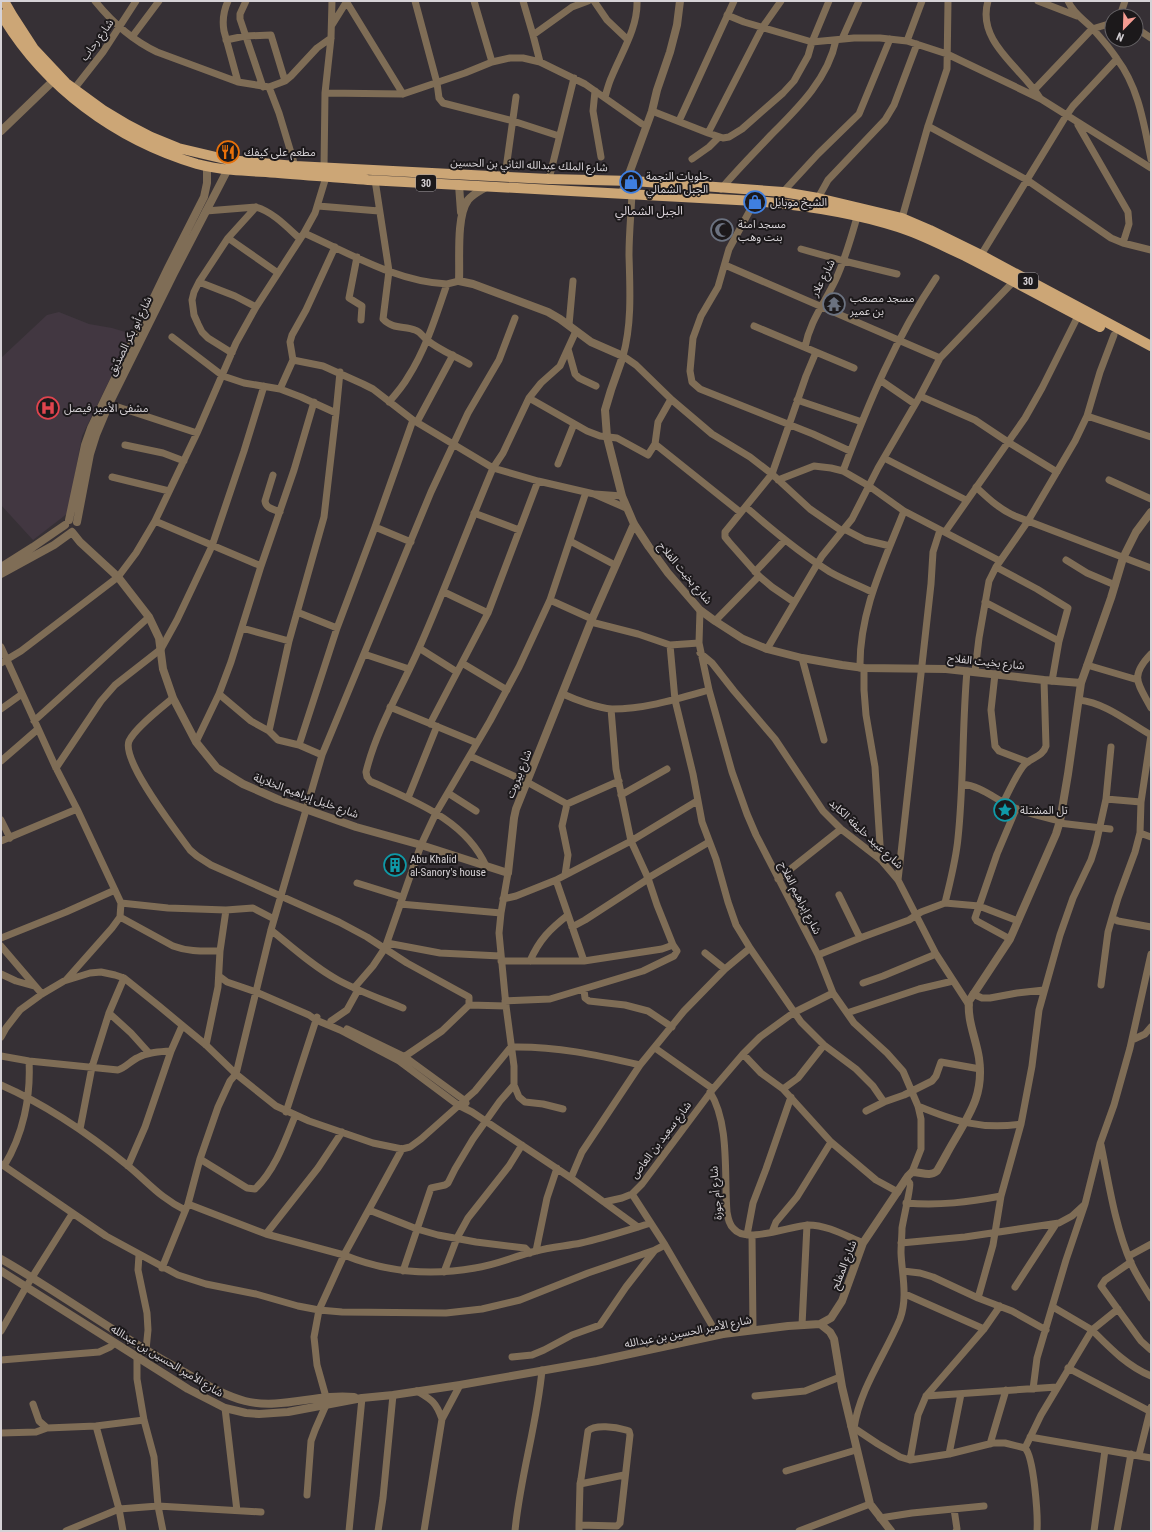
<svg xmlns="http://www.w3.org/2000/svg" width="1152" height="1532" font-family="'Roboto Condensed','Noto Sans Arabic',sans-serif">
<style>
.built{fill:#423741}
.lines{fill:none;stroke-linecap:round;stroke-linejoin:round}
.minor{stroke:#7f6d56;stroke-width:7}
.tertiary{stroke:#7f6d56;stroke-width:8}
.primary{stroke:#cca676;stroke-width:10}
.labels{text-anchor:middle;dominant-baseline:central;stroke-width:4;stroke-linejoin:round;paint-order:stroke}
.shield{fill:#1c191b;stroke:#9e9a9e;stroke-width:1}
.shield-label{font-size:10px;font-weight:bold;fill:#d6d2d6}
.street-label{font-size:11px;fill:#d6d2d6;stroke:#1c191b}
.poi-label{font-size:11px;fill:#d6d2d6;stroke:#1c191b;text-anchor:start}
.neighbourhood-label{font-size:12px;fill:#dcd4db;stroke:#1c191b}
</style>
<rect width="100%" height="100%" fill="#363035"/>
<!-- built -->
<path class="built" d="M 59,312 L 89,324 L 112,328 L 132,334 L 82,436 L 68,513 L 33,540 L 1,505 L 1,358 L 47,315 Z"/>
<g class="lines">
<!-- minor -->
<path class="minor" d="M 95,1 C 112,22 132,40 157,52 L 238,82 L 269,87 L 285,81 L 291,76 L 317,48 L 331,38
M 228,1 C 223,12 222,20 224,31 L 238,82
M 246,1 L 240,14 L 240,19 L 263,87
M 346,1 L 403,94
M 415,1 L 437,83 L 439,98 L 443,103 L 513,121 L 559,136
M 474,1 L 492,62
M 523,1 L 533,35
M 594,1 L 607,20 L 628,40
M 988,1 C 976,42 1022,68 1040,98
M 1038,1 L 1077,16
M 1068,1 C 1073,13 1083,19 1092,28 C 1101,38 1110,48 1117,59 C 1139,88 1144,125 1151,159
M 727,15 L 744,22 L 812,42 L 854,38 L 880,38 L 907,41 L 947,54 L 1041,99 L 1151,168
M 1120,16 L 1125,1
M 332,25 L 347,1
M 1136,28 L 1151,38
M 132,37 L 159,1
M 842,39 L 859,1
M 226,40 L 245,36 L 271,35 L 285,81
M 907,41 L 922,1
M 540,62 L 533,35 L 572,7 L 588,1
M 269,87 L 279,113 L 295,166
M 74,89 L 103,52 L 136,1
M 1035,89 L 1092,29 L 1112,23
M 595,91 L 593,111 L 601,157
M 325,93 L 403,94 L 465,73 L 492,62 L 510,58 L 523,58 L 540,62 L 585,84 L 642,124
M 605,97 C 607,90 609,82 612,76 C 622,52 638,27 637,1
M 652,111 L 708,133 L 723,138 L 729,137 L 742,129 L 783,93 L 794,81 L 808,56 L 812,42 L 829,1
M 679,121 L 734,1
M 1078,125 L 1128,212 L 1129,224 L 1123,243
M 928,126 L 1027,180 L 1111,238 L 1123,243 L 1151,250
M 708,133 L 762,28 L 781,1
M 692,159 L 709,147 L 719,137
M 324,168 L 325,93 L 331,38 L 332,1
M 505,176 L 516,97
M 549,179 L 574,78
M 375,180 L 389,271 L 383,319 C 392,329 404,326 415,330 C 421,332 423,337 427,340 C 439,350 455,356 469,364
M 721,189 C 737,170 754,153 771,135 C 798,108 828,79 836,40
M 783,192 L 818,154 L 859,114 L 890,39
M 632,194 C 631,214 629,235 629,255 C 630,289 632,324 623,356 L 636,365 L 672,400 L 712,434 L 750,457 L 772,474 L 810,509 L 842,531
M 818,198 L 828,180 L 885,120 L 894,105 L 917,44
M 755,201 L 729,249 L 718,287 L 701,316 L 693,338 L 690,371 L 692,382 L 700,389 L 813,434 L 850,451
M 318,206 L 379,211
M 206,211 L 256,207 C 273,212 287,227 300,239
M 902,218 L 928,126 L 947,69 L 948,1
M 304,233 C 349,253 397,282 447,284
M 228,238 L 278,273
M 801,249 L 844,261 L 897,274
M 981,255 L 1066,116 L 1073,106 L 1117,59
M 357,257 L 349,298 L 362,306 L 361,320
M 725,265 L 940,358
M 199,282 L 235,296 L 256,307
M 569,325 L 573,281
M 754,326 L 854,368
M 172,337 L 223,376 L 244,383 L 280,389 L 301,397 L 336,413
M 805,347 C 810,321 824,304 835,281 C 845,260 851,238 857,217
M 568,349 L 575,374 L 579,378 L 596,386
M 232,353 L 208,338 L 202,332 L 198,324 L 194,315 L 192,300 L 194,292 L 199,282 L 228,238 L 256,207
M 293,360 L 290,342 L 292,335 L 306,310 L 335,247
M 880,380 L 915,404
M 280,389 L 293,360 L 323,366 L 363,384 L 373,389 L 413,420 L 493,468 L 538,481 L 594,494 L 626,508
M 920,396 L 975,420 L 1008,442 L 1057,472
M 529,398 L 587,431 L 600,436 L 617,438 L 648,455 L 655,444 L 658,422 L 671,399
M 797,400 L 862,422
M 389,402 C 396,394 403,386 408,377 C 426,349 436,316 447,284 L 459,281
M 109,404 L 197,433
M 1087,416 L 1151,437
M 417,422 L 453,355
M 655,444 L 740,512
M 125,445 L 163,453 L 184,461
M 884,458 L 966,500
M 558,464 L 574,424
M 843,471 C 868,404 896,337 936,278
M 273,475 L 265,501 C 266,509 274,509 280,512
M 112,477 L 169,491
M 778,480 L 814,466 L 831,468 L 843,471 L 869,486 L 904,511 L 1000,561
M 1109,480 L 1151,499
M 976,487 C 989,499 999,509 1015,516 L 1151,568
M 595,494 L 622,496
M 746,507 C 772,530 800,553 830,572 C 844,580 858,585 872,592
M 474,513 L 519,530
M 155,521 L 261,566 L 294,470 L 314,402
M 375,527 L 411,542
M 844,529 L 865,540 L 890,546
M 945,532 L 1025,418 L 1042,388 L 1078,316
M 570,541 L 615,565
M 1066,560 L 1087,573 L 1115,585
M 996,567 L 1037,589 L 1068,608 L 1059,641 L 1052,681
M 755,572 L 785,540
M 444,592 L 488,613
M 550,600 L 592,619
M 794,602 L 772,587 L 759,576 L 729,542 L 725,537 L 725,532 L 772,474 L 806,376 L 816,352
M 985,602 L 1059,641
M 700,610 L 699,643 L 709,690 L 732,772 L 747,814 L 756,835 L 818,955 L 833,993 L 854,1023 L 887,1053 L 903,1071 L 918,1106 L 921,1119 L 921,1149 L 912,1172
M 297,612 L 337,628
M 715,621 L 759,576
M 591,622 L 638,634 L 670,645 L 699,643
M 242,628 L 289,641
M 670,645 L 675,700 L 693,774 L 702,822 L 716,859 L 728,902 L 736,925 L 750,948 L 801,1022 L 824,1045 L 856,1069 L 873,1086 L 884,1102
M 1,647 L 56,768 L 77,809 L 121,903 L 120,917 L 112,928 L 66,980
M 419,648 L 457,672
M 767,649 L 822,556 L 852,519 L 878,468 L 920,396 L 940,358 L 1014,281
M 700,653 L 712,663 L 734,691 L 775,739 L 823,811 L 841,829 L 881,860 L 898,880 L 936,954 L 969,1005
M 364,654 L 409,669
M 1151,654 C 1129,677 1138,683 1151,708
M 802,658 L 824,740
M 1,663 L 21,651 L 118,577 L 136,553 L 155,521 L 197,433 L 236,343 L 256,307 L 304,233 L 315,213 L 326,177
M 462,663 L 507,690
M 1087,665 L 1138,680
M 860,668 C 859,612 884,562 904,511
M 864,668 L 864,690 L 866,715 L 875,767 L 881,860
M 975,671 L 979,638 L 989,581 L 996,567 L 1028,521 L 1075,441 L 1087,416 L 1100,372 L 1114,335
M 995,674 L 991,710 L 995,746 L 999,751 L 1028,762
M 219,694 L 251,721 L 269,731
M 563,694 C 576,700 598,708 612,709 C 645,709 677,699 709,690
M 173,698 C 161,708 135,728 129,741 C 121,761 177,832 190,850 L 197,856 L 211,865 L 339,922 L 367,937 L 407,963 L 469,997 L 469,1005
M 1079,700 C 1106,703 1128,722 1151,735
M 390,707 L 477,743
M 1,709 L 22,694
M 34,721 L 149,617
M 430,724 L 488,613 L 538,481
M 1151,735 L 1141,802 L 1140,833 L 1135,852 L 1118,898 L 1112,918 L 1118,921 L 1151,927
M 196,742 L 219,694 L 231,662 L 261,566
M 299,745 L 337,628 L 375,527 L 413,420
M 322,755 L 299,745 L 278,740 L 269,731 L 289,641 L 324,517 L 336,413 L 340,372
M 470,756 L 527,782 L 567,804
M 1,761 L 38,729
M 56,768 L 101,701 L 115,685 L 161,649 L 177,620 L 212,546 L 244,451 L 264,386
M 962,784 C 982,786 997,801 1015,808 C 1029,814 1045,817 1060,821
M 448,793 L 476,811
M 621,795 L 667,769
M 408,798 L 437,726
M 1106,799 L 1111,747
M 1003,803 C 1008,793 1018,771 1025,764 C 1033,757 1043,756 1046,746 L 1044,680
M 1,820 L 10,838
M 1059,823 L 1110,829
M 1140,833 L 1151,837
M 1,841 L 77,809
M 486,866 C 465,819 413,801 370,781 L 367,777 L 366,772 C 377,727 402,688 420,646 C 446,587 468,527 493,468 L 503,453 L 529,398 L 541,383 L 560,366 L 576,331
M 508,873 L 501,913 L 499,933 L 506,1006 L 514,1066 L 514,1085 L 519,1097 L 525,1102 L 543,1104 L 563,1109
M 565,875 L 568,855 L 562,826 L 567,804 L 619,781
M 778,879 L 841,829
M 898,880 L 931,584 L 933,552 L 940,530
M 357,883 L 402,897
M 839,895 L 860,938
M 503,899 L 516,896 L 556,880
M 121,903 L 168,908 L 226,910 L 253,908 L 274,919
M 945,903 L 979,906 L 1018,921
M 400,904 L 501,913
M 120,917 L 173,946 C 189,952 203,951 220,951
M 572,927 L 585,920 L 645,881 L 648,878 L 709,842
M 271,930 C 292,947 314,967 338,980 C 358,991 381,999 403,1008
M 1,938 L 66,912 L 115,890
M 1010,939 L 977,921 L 975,918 L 997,854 L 1016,809
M 387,943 L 440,953 L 500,956
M 1,946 L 42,994
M 705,953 L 725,969
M 818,955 L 860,938 L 909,920 L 921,912 L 945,903 C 950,882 956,860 958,838 C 964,782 962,726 967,671
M 501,961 L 584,961 L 662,949 L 673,945 L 657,905 L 648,878 L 631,841 L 616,769 L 611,709
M 530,961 C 539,940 550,929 568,915
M 584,961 L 556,880 L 631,841 L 697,801
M 1,974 L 16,981 L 34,986
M 219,976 L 227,982 L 256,992 L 309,1015 L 316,1020 L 340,1030 L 399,1061 L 458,1105 L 472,1112 L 571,1178 L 638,1227
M 863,983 L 883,976 L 936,954
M 1101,985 L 1108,932 L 1112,918
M 354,988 L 373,966 L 385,948 L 421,845 L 436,813 L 490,721 L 519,667 L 550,600 L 586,492
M 584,990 L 585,998 L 589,1001 L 625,1005 L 648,1011 L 672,1027
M 973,994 L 982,998 L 990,998 L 1017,993 L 1044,990
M 505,1001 L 550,999 L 643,971 L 674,956 L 677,951 L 673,945
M 109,1013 L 131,1033 L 149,1053
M 847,1013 L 919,989 L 953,981
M 331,1021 L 347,1010 L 358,990
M 347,1029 L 405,1057 L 464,1100 L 466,1103
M 1,1037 L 6,1028 L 20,1010 L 42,994 L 64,981 L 90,973 L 101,972 L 115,975 L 124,978 L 159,1006 L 206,1045 L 236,1074 L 276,1106 L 309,1121 L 373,1143 L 402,1149 L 410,1147 L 421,1139 L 475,1091 L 511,1047 C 556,1046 597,1055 640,1065
M 1132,1040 L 1145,1034 L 1151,1027
M 206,1045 L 218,987 L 220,951 L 226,910
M 655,1048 L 713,1089
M 743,1054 L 761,1073 L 783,1089 L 831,1142 L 876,1180 L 898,1192
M 1,1056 L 29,1061 L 118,1070 C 125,1068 131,1061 137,1058 C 148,1052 159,1052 171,1051
M 401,1059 L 442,1031 L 469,1005 L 506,1006
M 1,1085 C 47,1105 89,1134 127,1165 C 148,1182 160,1198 185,1210
M 783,1089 L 798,1078 L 824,1045
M 710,1092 C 730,1124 724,1175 727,1212 C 728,1218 729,1225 734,1229 C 746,1244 790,1226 808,1225 C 828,1225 846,1236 863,1243
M 918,1106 C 954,1121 981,1130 1021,1124
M 866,1111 L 884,1102 L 904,1095 L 932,1081 L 936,1076 L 941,1062 L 980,1069
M 286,1112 L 317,1017
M 80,1129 L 92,1067 L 109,1013 L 124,978
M 1101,1145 C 1109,1184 1115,1226 1131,1263 C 1136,1275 1144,1286 1151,1298
M 200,1159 L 247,1188 L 255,1189 C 275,1170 285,1141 295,1116
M 1,1164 L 106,1236 L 178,1275 L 206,1284 L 256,1294 L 298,1306 L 319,1310 L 342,1312 L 446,1313 L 482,1309 L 520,1300 L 588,1273 L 655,1250 L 665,1245
M 4,1166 C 23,1135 31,1097 29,1061
M 128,1166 L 145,1127 L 171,1051 L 182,1026
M 571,1178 L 582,1152 L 640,1065 L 684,1011 L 725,969 L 750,948
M 604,1202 L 622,1198 L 632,1194
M 906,1203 C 939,1206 969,1202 1001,1196
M 188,1204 L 266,1234 L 344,1255 C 386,1272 431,1276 475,1268 C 496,1265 515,1256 536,1251 C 551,1247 566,1246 581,1243 C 604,1238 628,1230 651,1223
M 369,1210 L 417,1229 L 438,1235 L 476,1242 L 525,1248 L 530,1253
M 772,1232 L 776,1222 L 797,1197 L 831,1142
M 266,1234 L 318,1168 L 342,1132
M 747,1235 L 753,1203 L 766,1169 L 791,1097
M 752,1235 L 753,1330
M 901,1243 L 965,1237 L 1059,1223 L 1072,1216 L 1084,1205
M 536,1251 L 547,1198 L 557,1168
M 139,1255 L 138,1270 L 147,1313 L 148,1330 L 146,1350
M 1129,1256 L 1151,1244
M 1131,1262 L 1105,1280 L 1101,1286 L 1141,1341 L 1151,1350
M 162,1268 L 188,1204 L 200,1159 L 218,1107 L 230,1081 L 236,1074 L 271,930 L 322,755 L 431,492 L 468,413 L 499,360 L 515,318
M 403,1271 L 431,1188 L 445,1185 L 448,1183 L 455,1169 L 473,1139 L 500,1101 L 514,1085
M 903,1271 L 920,1273 L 933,1277 L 978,1298 L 1012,1311 L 1046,1330
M 444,1272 L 457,1238 L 468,1218 L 509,1166 L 522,1145
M 1015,1287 L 1056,1224
M 905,1294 L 984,1329
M 978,1298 L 993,1245 L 1001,1196 L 1021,1124 L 1032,1066 L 1039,1010 L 1060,935 L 1073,898 L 1091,860 L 1096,844 L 1106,799 L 1141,802
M 1118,1309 L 1092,1330 C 1110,1348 1127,1366 1151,1376
M 802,1325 L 807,1225
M 1,1331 L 26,1287 L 72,1214
M 723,1334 L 714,1329 L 710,1322 L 665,1245 L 632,1194 L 642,1184 L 713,1089 L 743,1054 L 760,1037 L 793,1013 L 833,993
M 512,1357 L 532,1355 L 544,1350 L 572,1335 L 600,1325 L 626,1287 L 655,1250
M 1,1360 L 99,1352 L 110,1347 L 115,1343
M 1068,1368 L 1151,1412
M 1033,1389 L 1037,1358 L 1066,1260 L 1085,1204 L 1100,1144 L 1114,1105 L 1130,1048 L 1151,954
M 417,1391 C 432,1400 436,1402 442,1419
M 755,1396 L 805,1391 L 840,1377
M 926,1396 L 1057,1387
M 33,1404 L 39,1421 L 47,1428 L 96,1426 L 144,1420
M 225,1408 L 237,1511
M 96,1426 L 119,1509 L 123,1531
M 851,1426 L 878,1444 L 900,1457 L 910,1460 L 949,1454 L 993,1443 L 1005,1443 L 1025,1448 C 1034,1457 1038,1516 1037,1531
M 854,1428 C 860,1388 885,1355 900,1319 C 908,1297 902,1275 901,1253 C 901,1245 902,1236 902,1228 C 903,1221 911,1186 910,1184 C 909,1181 907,1181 905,1180
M 1,1433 L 36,1432 L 47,1428
M 1030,1437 L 1151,1458
M 990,1444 L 1006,1390
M 1025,1448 L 1041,1415 L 1092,1330 L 1053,1307
M 949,1454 L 961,1394
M 1139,1455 L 1151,1407
M 910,1460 L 918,1415 L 926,1396 L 984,1329 L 1000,1306
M 786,1471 L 856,1450
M 580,1484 L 624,1475
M 307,1495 L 311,1441 L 315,1430 L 326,1405 L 326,1397 L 317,1365 L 314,1337 L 319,1310 L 344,1255 L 402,1149
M 954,1509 L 957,1529 L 956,1531
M 880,1518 L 912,1513 L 984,1506
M 66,1531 L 119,1509 L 158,1506 L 154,1457 L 144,1420 L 137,1379 L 137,1357
M 163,1531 L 158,1506 L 261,1512
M 349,1531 L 362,1398
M 378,1531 L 383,1498 L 393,1395
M 424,1531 L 442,1419 L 460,1385
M 515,1531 C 520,1477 537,1425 542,1370
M 579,1531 L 579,1525 L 580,1484 L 581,1479 L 588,1431 C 595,1424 616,1427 626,1430 L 629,1431 L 630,1435 L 620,1523 L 617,1526 L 579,1525
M 799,1531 L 870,1504
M 1094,1531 L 1105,1450
M 1117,1531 L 1131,1454"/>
<!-- tertiary -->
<path class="tertiary" d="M 1,131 L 53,81
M 459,185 L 461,212
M 486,187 C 480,191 473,194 468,200 C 456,216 460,260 459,281 L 473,284 L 548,312 L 560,319 L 591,342 L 623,356 L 611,390 L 605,410 L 607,437 L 622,496 L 634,524 L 649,547 L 668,573 L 700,610 L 715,621 L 743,639 L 767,649 L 802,658 L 842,665 L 864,668 L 946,669 L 1044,680 L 1081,683
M 622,193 L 652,111 L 657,90 L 670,52 L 677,25 L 680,1
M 69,520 L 85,445 L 91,428 L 168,268 L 204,197 L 207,183 L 207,166
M 77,522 L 90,454 L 96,435 L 109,404 L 174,273 L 228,169
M 72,532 L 80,542 L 118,577 L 149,617 L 159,638 L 163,669 L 173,698 L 196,742 L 217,768 L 243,784 L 277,799 L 356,827 L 421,845 L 508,873 L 514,818 L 516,809 L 592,619 L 634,524
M 1,567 L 33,547 L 65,525
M 1,574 L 54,545 L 72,532
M 1,1259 C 62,1294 118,1336 179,1369 C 200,1381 222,1395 245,1401 C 281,1410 318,1393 354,1397
M 1,1271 L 188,1389 L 225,1408 L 246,1413 L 259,1414 L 288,1412 L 362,1398 L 393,1395 L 460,1385 L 597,1361 L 723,1334 L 788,1326 L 820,1324 L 830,1332 L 834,1339 L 842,1387 L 870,1504 L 891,1531
M 820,1324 L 831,1318 L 842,1301 L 863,1243 L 908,1176 L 912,1172 C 921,1172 930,1177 937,1171 C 943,1161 948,1151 954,1141 C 971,1112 984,1093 979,1058 C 976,1039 967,1020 969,1001 L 1010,939 L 1056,834 L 1060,821 L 1068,774 L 1081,683 L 1111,598 L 1123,558 L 1136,532 L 1151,512"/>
<!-- primary -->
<path class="primary" d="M 4,1 L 12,15 L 34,49 L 66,83 L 103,110 L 128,125 L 151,137 L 178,148 L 229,160 L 295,166 L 549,179 L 633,181 L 783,192 L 818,198 L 902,218 L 930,230 L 981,255 L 1151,346
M 1,14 C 44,87 116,140 197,164 C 220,170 243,171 266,172 C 300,175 334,177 368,180 C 497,188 626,193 755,201 C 803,205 852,212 898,227 C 921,234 943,246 965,256 C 1010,279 1055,304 1100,327"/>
</g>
<!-- icons -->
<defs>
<g id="restaurant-ring" transform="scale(1.15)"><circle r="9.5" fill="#1c191b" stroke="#e8710a" stroke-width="1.5"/><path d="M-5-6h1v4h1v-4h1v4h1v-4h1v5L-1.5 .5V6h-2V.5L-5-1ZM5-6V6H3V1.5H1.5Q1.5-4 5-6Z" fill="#e8710a"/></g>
<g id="shop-ring" transform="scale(1.15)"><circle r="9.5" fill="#1c191b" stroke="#3f7fe0" stroke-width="1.5"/><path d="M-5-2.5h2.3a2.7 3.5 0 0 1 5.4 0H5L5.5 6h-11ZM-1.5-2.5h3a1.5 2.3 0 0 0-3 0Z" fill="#3f7fe0"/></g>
<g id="mosque-ring" transform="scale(1.15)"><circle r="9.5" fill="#1c191b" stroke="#6b7280" stroke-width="1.5"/><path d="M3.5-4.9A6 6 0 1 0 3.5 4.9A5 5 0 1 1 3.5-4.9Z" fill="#6b7280"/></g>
<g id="temple-ring" transform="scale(1.15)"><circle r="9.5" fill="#1c191b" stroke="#6b7280" stroke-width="1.5"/><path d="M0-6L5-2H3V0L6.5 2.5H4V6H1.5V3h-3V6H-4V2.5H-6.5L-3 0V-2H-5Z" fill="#6b7280"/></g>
<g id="hospital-ring" transform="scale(1.15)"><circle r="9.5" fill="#1c191b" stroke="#e0444e" stroke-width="1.5"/><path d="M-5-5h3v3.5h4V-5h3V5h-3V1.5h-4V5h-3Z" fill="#e0444e"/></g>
<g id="sight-ring" transform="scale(1.15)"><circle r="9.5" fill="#1c191b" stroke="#0f9aa8" stroke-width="1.5"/><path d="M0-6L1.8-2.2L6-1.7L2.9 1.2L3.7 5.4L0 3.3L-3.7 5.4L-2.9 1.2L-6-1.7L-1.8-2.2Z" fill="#0f9aa8"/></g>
<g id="building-ring" transform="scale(1.15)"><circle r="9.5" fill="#1c191b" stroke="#0f9aa8" stroke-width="1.5"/><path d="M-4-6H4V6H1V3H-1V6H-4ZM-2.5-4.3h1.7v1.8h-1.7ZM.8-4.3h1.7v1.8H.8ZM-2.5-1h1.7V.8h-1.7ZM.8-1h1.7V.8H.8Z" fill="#0f9aa8"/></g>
</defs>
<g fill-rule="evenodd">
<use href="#restaurant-ring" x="228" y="152"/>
<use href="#shop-ring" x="631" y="182"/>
<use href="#shop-ring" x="755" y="202"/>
<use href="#mosque-ring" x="722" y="230"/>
<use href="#temple-ring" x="834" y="304"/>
<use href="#hospital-ring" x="48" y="408"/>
<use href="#sight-ring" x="1005" y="810"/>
<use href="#building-ring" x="395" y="865"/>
</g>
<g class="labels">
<!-- shield labels -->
<g class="shield">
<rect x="416" y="175" width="20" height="16" rx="3"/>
<rect x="1018" y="273" width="20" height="16" rx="3"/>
</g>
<g class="shield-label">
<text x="426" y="183">30</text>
<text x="1028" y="281">30</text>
</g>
<!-- street labels -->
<g class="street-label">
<text transform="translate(97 40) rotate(-54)">شارع رحاب</text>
<text transform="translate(529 165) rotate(2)">شارع الملك عبدالله الثاني بن الحسين</text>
<text transform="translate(823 278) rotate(-63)">شارع علار</text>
<text transform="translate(130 336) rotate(-64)">شارع أبو بكر الصدّيق</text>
<text transform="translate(685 573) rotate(50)">شارع بخيت الفلاح</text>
<text transform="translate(986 662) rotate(6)">شارع بخيت الفلاح</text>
<text transform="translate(519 774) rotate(-68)">شارع بيروت</text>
<text transform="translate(306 796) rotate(20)">شارع خليل إبراهيم الخلايلة</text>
<text transform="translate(866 834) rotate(43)">شارع عبيد خليفة الكايد</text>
<text transform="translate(800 898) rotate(63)">شارع إبراهيم الفلاح</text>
<text transform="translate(661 1140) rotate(-53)">شارع سعيد بن العاص</text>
<text transform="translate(716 1193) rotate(-95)">شارع أم جوزة</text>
<text transform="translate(844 1265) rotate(-69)">شارع المفلح</text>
<text transform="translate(688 1332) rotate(-11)">شارع الأمير الحسين بن عبدالله</text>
<text transform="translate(167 1361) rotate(31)">شارع الأمير الحسين بن عبدالله</text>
</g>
<!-- poi labels -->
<g class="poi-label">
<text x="244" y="152">مطعم على كيفك</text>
<text x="646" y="176">حلويات النجمة.<tspan x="646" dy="13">الجبل الشمالي</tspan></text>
<text x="770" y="202">الشيخ موبايل</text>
<text x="738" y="224">مسجد امنة<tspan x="738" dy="13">بنت وهب</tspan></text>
<text x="850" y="298">مسجد مصعب<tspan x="850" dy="13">بن عمير</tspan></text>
<text x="64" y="408">مشفى الأمير فيصل</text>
<text x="1020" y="810">تل المشتلة</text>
<text x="410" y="859">Abu Khalid<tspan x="410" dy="13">al-Sanory's house</tspan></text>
</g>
<!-- neighbourhood labels -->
<g class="neighbourhood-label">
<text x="649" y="211">الجبل الشمالي</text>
</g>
</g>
<!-- border -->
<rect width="1152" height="1532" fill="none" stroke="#d6d2d6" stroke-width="4"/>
<!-- north arrow -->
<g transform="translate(1124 28) rotate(203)"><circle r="19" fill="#1c191b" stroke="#666366"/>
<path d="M0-3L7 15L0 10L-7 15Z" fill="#f59c92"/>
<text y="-6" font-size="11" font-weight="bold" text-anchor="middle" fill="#d6d2d6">N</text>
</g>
</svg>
